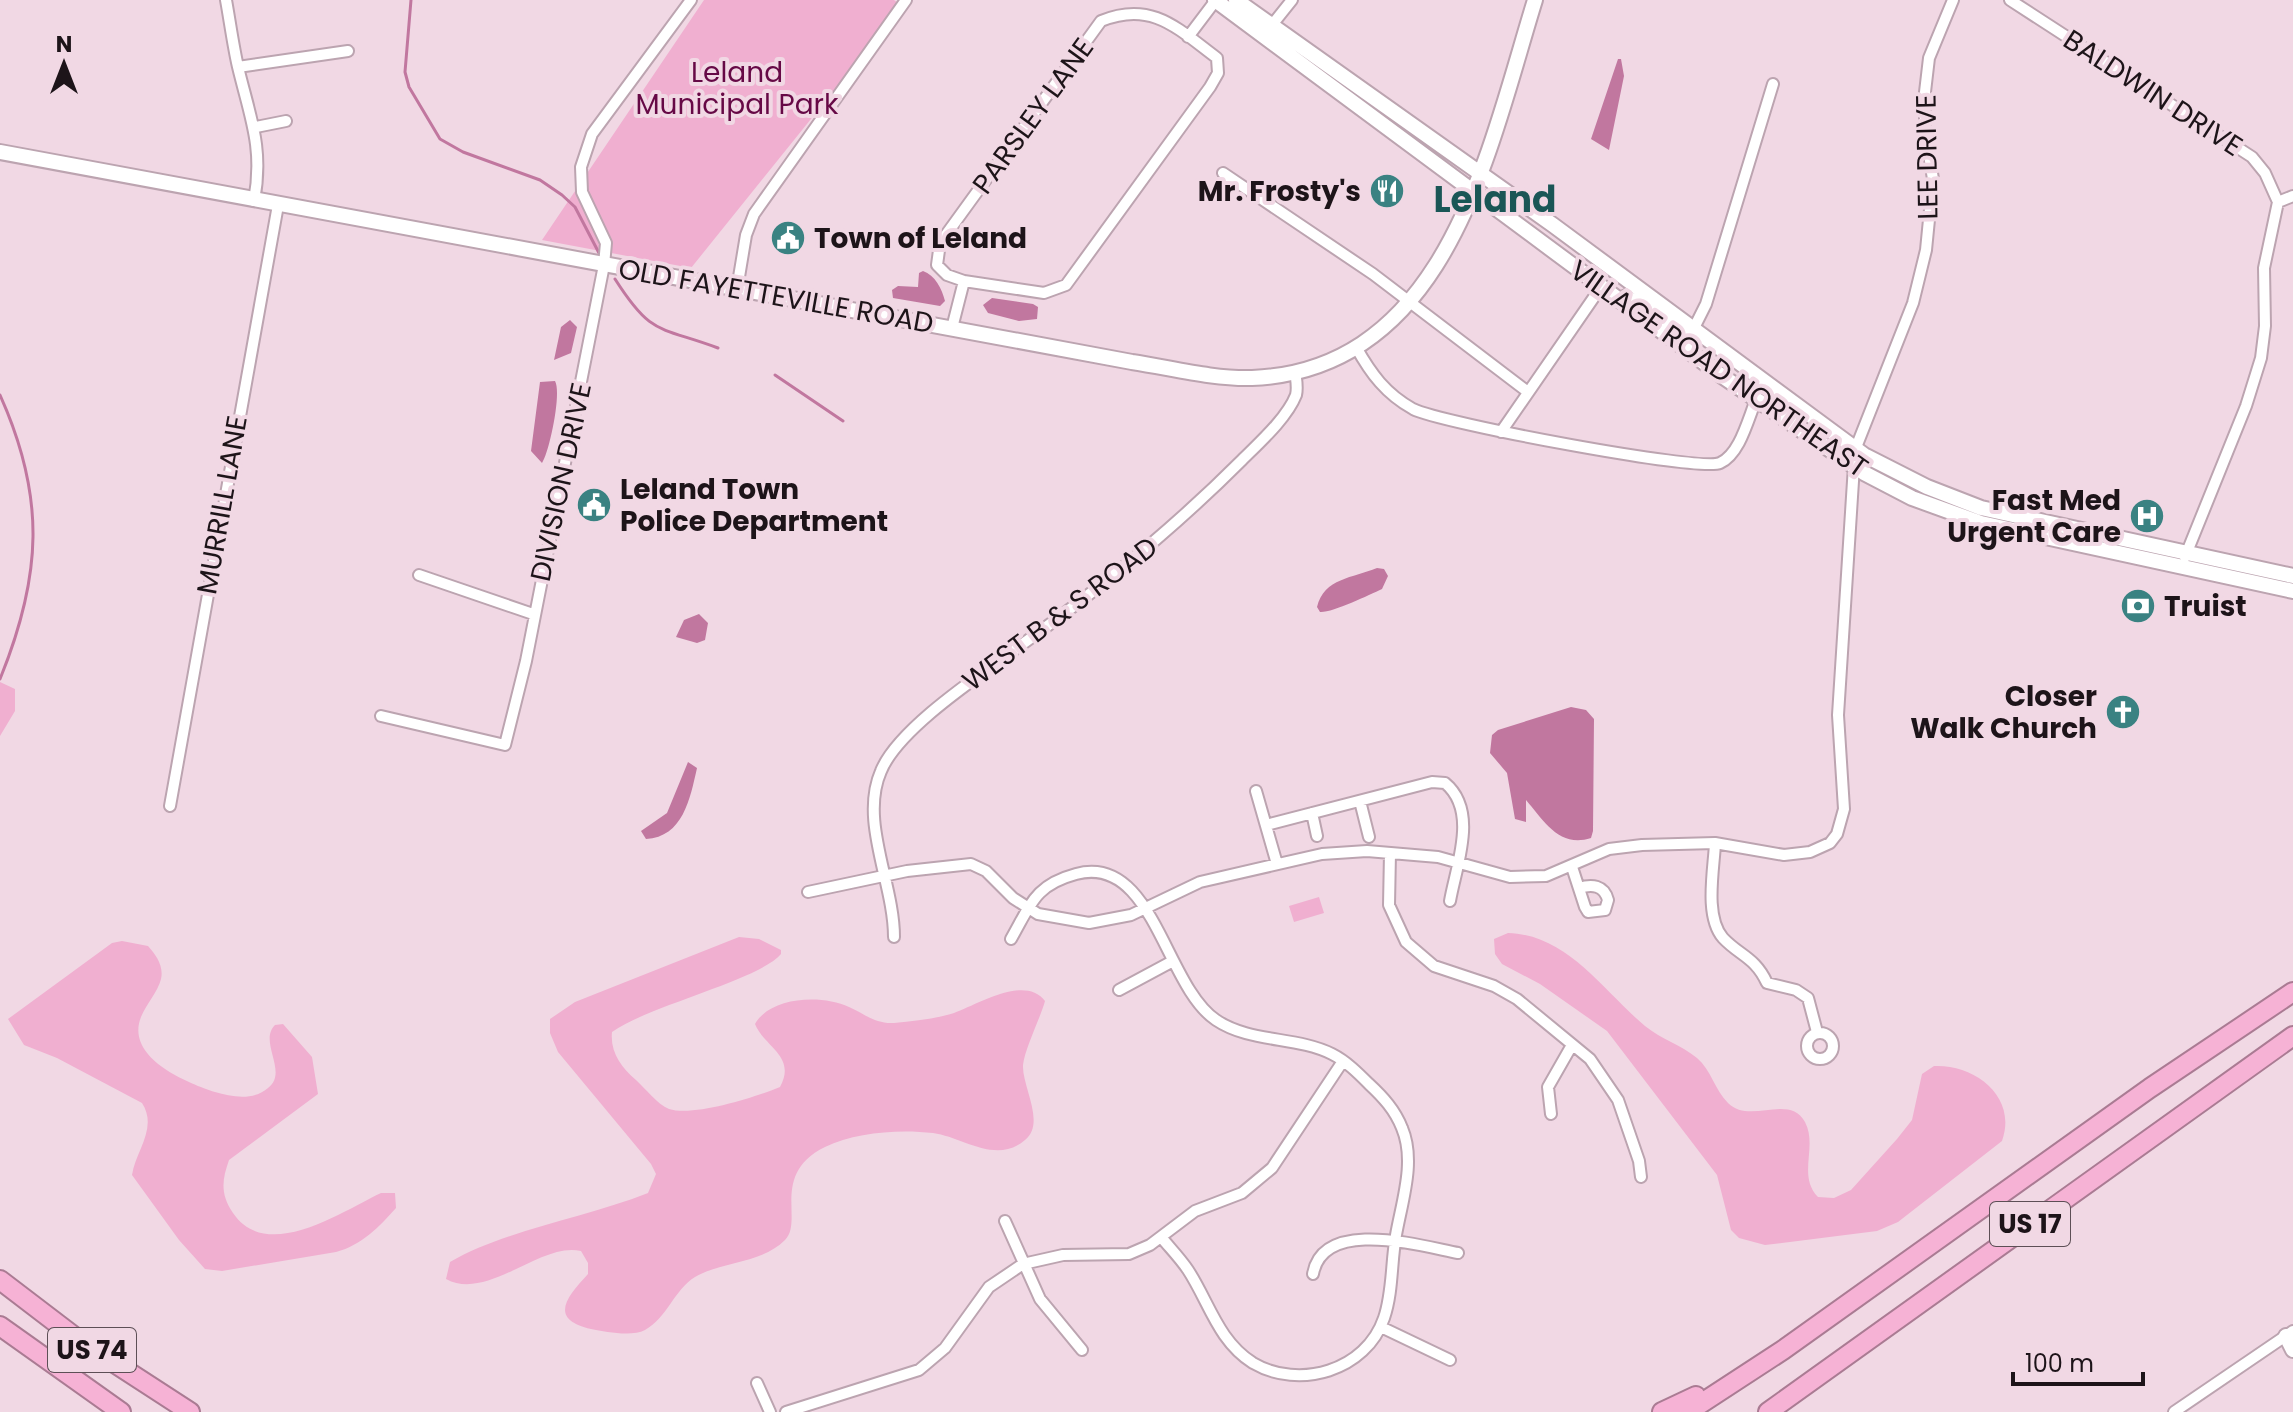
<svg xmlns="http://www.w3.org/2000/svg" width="2293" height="1412" font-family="Poppins,sans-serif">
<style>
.green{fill:#f0afd0}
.water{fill:#c1779f}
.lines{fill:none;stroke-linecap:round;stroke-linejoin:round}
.stream{stroke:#c1779f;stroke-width:3}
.street-casing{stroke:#bca4b0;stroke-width:14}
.secondary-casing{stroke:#bca4b0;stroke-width:18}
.highway-casing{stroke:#aa7b93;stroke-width:22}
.street{stroke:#fff;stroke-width:10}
.secondary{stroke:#fff;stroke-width:14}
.highway{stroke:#f6b2d5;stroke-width:18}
.labels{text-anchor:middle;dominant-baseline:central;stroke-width:8;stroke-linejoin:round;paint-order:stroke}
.shield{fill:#f1d8e4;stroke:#5d4f56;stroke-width:2}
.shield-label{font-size:26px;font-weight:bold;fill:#1d1419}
.park-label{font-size:28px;fill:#660946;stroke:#f1d8e4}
.street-label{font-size:28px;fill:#1d1419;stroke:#f1d8e4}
.poi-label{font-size:28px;font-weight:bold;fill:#1d1419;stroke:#f1d8e4;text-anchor:end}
.district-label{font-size:36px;font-weight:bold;fill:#1a5656;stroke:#f1d8e4}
</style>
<rect width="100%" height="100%" fill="#f1d8e4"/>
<!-- green -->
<path class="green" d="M 704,0 L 894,0 L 902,6 L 691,268 L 542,240 Z
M 0,682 L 15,689 L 15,711 L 0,736 Z
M 1319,897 L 1324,913 L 1294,922 L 1289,906 Z
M 1508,933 C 1568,935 1602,990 1645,1026 C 1661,1039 1681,1045 1697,1058 C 1711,1070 1715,1090 1728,1103 C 1750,1125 1789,1093 1805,1122 C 1818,1147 1797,1175 1818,1197 L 1834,1198 L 1851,1190 L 1897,1139 L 1912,1120 L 1922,1074 L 1934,1066 C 1974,1064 2018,1096 2002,1141 L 1898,1222 L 1877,1231 L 1765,1245 L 1739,1238 L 1731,1230 L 1717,1175 L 1607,1031 L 1540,984 L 1502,964 L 1495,954 L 1494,939 Z
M 739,937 L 759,939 L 781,950 L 781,954 C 759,980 650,1005 612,1032 C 610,1052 621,1067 636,1080 C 646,1089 657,1104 669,1109 C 694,1117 756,1097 780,1087 C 797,1056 764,1047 755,1024 C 770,997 821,994 849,1007 C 865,1014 875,1024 894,1023 C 914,1021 935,1019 954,1013 C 977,1005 1025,974 1045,1001 C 1040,1019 1025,1048 1023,1065 C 1022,1087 1046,1123 1025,1140 C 996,1165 963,1137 933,1133 C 900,1129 855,1132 825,1147 C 770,1174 804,1221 785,1240 C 761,1264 722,1261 695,1277 C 674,1290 667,1318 645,1330 C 632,1337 606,1332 591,1329 C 547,1319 568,1296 588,1274 L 588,1263 L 581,1251 C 541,1241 488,1302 446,1279 L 450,1262 C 505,1230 585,1218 648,1193 L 656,1174 L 651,1164 L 558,1052 L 550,1033 L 550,1019 L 575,1002 Z
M 122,941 L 148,946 C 156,955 164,966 161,979 C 158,992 146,1004 141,1017 C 125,1057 185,1082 215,1092 C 232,1097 253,1101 268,1088 C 289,1072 258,1042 275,1025 L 283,1024 L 312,1057 L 318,1094 L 229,1160 C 222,1180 220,1194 233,1213 C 267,1263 341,1212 381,1193 L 395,1193 L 396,1208 C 379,1227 362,1245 336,1252 L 222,1271 L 205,1269 L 179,1240 L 132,1175 C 136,1150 158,1128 142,1103 L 57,1058 L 24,1045 L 8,1019 L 112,943 Z"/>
<!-- water -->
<path class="water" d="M 1618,59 L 1621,59 L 1624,76 L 1609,150 L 1591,139 Z
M 923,271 C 935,275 942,289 945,301 L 940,306 L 893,298 L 892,290 L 898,286 L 918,287 L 919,273 Z
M 992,298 L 1033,304 L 1038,307 L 1037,319 L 1019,321 L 988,313 L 983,305 Z
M 570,320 L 577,327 L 571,353 L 554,360 L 561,327 Z
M 555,381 C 562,393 549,453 542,463 L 531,451 L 540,382 Z
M 1377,568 L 1384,569 L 1388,576 L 1382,589 C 1369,595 1332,613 1320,612 L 1317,607 C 1324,578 1353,578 1377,568 Z
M 699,614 L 708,623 L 705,640 L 697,643 L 676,637 L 684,620 Z
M 1571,707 L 1586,710 L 1594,719 L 1593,831 L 1591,838 C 1559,848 1544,821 1526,800 L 1526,822 L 1515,819 L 1507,773 L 1490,753 L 1492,735 L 1498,730 Z
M 688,762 L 697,768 C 690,799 683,837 646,839 L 641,831 L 667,813 Z"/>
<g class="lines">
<!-- stream -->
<path class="stream" d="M 411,0 L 405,72 L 409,87 L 440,139 L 463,152 L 540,180 L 562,195 L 575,207 L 600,255
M 615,279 C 652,337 659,326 718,348
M 775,375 L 843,421
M 0,395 C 46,497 42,576 0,679"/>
<!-- street casing -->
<g class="street-casing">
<path id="street" d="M 226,0 C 230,22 233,45 238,67 C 250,117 264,148 254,201
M 2010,0 L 2252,157 L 2265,173 L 2278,202
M 1272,25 L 1292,0
M 1188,37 L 1216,0
M 238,67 L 348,51
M 256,127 L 286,121
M 1223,173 L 1373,274 L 1528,392
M 737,289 L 746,235 L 754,214 L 906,0
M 952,328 L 964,281 L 1044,293 L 1066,285 L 1210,87 L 1218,73 L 1217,58 C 1178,29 1152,0 1101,21 L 940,243 L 937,265 L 947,275 L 964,281
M 1694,328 L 1706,304 L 1773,84
M 1356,347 C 1371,374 1386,394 1413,409 C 1440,423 1700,472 1720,463 C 1740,454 1748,419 1756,400
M 1501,432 L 1601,287
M 2185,557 L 2246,406 L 2261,358 L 2265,326 L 2264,268 L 2278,202 L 2293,196
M 419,575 L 533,614
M 381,716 L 505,745 L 526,661 L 604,265 L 606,243 L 582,192 L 581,167 L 592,134 L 691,0
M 1256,791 L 1277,864
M 1360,801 L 1369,837
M 170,806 L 278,205
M 1312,813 L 1317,836
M 1266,825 L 1432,782 L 1445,783 C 1479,811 1456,866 1450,901
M 1715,843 C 1714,869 1704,916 1723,938 C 1740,956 1755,957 1767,983 L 1796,990 L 1808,998 L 1817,1032
M 1390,853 L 1389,905 L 1406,942 L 1434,966 L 1494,986 L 1517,999 L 1590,1059 L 1618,1100 L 1639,1161 L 1641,1177
M 1572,867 L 1585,907 L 1588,912 L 1605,910 L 1608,900 C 1604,885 1592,884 1579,888
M 808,892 L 907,871 L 971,864 L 986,871 L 1013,898 L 1038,914 L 1089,923 L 1131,915 L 1200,882 L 1322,854 L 1367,851 L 1438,857 L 1510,877 L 1546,876 L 1609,849 L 1642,845 L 1715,843 L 1784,855 L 1810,852 L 1830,843 L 1837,834 L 1844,809 L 1838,715 L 1855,450 L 1913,303 L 1926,250 L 1933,179 L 1925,131 L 1925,92 L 1929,58 L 1953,0
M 894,937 C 894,883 859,821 881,771 C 899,727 985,672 1024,643 C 1102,587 1174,528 1242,460 C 1259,443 1287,418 1296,395 C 1298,387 1296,379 1295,371
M 1011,939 C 1031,904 1035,885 1076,874 C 1153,853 1165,986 1216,1020 C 1250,1043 1296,1036 1332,1054 C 1346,1061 1358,1073 1369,1084 C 1383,1097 1395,1110 1402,1128 C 1416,1161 1402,1201 1396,1235 C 1391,1262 1393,1292 1384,1318 C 1366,1371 1299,1390 1253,1363 C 1218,1341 1209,1302 1188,1270 C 1180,1258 1170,1248 1161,1237
M 1119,990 L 1173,961
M1807 1046a13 13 0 1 1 26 0a13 13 0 1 1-26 0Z
M 1551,1114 L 1548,1087 L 1572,1045
M 1005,1221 L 1040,1299 L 1082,1350
M 1313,1274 C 1323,1217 1421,1246 1458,1253
M 1381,1327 L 1450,1360
M 757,1383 L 770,1412
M 786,1412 L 919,1370 L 945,1348 L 989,1287 L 1023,1264 L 1063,1255 L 1129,1254 L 1150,1245 L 1195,1211 L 1242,1193 L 1272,1168 L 1343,1061
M 2174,1412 L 2293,1331"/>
</g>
<!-- secondary casing -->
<g class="secondary-casing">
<path id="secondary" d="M 1215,0 L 1722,376 L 1864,473 L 1912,498 L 1981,523 L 2293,591
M 1236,0 L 1553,225 L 1864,455 L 1927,487 L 1981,508 L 2293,576
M 0,152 L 1132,362 C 1172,368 1212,379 1252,378 C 1448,370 1489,148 1535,0
M 1626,297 L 1678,330 L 1686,332 L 1694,328
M 2286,1336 L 2293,1350"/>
</g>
<!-- highway casing -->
<g class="highway-casing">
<path id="highway" d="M 0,1280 L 76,1338 L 190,1412
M 0,1326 L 121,1412
M 1662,1412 L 1696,1396
M 1688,1412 L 1783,1350 L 2150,1088 L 2293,992
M 1768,1412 L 2293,1036"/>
</g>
<!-- street -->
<use href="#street" class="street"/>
<!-- secondary -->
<use href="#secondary" class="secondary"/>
<!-- highway -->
<use href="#highway" class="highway"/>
</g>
<!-- icons -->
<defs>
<g id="restaurant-disc" transform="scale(1.8)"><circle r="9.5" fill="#3a8282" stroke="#f1d8e4"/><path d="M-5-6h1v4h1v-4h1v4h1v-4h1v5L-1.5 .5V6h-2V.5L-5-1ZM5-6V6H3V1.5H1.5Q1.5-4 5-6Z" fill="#fff"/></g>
<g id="civic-disc" transform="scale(1.8)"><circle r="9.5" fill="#3a8282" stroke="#f1d8e4"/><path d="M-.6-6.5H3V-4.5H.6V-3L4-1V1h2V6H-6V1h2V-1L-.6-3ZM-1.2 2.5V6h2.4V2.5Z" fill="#fff"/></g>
<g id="hospital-disc" transform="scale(1.8)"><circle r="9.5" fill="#3a8282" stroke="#f1d8e4"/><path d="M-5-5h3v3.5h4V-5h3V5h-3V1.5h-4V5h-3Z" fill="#fff"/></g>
<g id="bank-disc" transform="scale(1.8)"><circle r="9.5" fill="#3a8282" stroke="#f1d8e4"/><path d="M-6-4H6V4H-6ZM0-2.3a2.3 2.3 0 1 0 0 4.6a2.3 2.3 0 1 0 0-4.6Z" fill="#fff"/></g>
<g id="church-disc" transform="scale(1.8)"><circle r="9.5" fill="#3a8282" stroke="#f1d8e4"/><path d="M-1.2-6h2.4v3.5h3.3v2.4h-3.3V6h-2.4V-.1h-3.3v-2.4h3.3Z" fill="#fff"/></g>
</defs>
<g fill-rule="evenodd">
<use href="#restaurant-disc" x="1387" y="191"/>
<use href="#civic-disc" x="788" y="238"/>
<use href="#civic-disc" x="594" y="505"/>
<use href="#hospital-disc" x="2147" y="516"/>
<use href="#bank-disc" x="2138" y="606"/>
<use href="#church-disc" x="2123" y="712"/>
</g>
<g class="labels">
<!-- shield labels -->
<g class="shield">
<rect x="1990" y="1202" width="80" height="44" rx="6"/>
<rect x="48" y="1328" width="88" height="44" rx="6"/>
</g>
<g class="shield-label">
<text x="2030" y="1224">US 17</text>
<text x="92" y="1350">US 74</text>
</g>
<!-- park labels -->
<g class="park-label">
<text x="737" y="72">Leland<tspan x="737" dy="32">Municipal Park</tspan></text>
</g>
<!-- street labels -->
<g class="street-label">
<text transform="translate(2153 93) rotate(33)">BALDWIN DRIVE</text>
<text transform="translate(1033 116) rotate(-54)">PARSLEY LANE</text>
<text transform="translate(1927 157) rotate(-91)">LEE DRIVE</text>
<text transform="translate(776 296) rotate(10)">OLD FAYETTEVILLE ROAD</text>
<text transform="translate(1719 369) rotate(35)">VILLAGE ROAD NORTHEAST</text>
<text transform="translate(561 482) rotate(-78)">DIVISION DRIVE</text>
<text transform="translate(222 505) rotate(-80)">MURRILL LANE</text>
<text transform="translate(1060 614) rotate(-37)">WEST B &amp; S ROAD</text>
</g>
<!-- poi labels -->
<g class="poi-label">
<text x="1361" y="191">Mr. Frosty's</text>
<text x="814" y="238" text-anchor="start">Town of Leland</text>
<text x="620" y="489" text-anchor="start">Leland Town<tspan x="620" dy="32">Police Department</tspan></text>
<text x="2121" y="500">Fast Med<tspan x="2121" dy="32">Urgent Care</tspan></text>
<text x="2164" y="606" text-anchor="start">Truist</text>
<text x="2097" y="696">Closer<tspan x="2097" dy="32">Walk Church</tspan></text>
</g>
<!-- district labels -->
<g class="district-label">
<text x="1495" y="199">Leland</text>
</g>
</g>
<!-- north arrow -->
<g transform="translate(64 64)" stroke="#f1d8e4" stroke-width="6" paint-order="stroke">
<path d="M0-6L14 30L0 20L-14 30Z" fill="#1d1419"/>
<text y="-12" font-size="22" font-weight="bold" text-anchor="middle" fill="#1d1419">N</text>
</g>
<!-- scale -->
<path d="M2013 1372v12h130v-12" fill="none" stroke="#1d1419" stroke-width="4"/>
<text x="2025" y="1372" font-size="24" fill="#1d1419" stroke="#f1d8e4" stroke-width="6" paint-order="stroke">100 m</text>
</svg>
